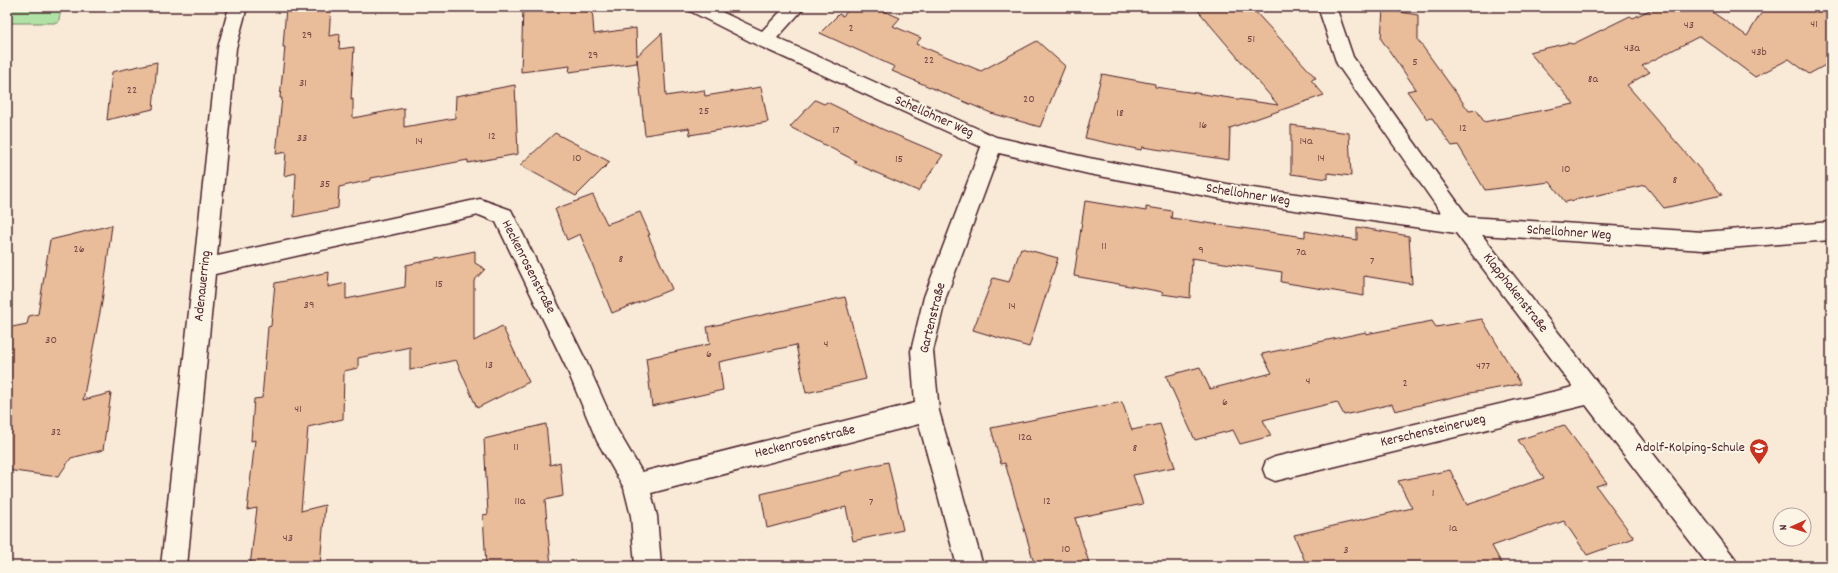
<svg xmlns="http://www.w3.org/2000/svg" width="1838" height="573" font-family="Dekko,sans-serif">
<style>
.green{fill:#afe2a4;stroke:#7c8068}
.building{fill:#e9bd99;stroke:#4a1f2b}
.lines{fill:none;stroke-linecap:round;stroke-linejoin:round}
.street-casing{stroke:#4a1f2b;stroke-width:3}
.street{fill:#fcf5e5;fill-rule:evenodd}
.labels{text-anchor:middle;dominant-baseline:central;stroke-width:4;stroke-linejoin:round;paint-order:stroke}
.number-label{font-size:12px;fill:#724646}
.street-label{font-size:14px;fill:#4a1f2b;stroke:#fcf5e5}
.poi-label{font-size:14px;fill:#4a1f2b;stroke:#fcf5e5;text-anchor:end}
</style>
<rect width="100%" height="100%" fill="#f8ead6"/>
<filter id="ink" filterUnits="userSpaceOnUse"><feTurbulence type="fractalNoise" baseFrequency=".025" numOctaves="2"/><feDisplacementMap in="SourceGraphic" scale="8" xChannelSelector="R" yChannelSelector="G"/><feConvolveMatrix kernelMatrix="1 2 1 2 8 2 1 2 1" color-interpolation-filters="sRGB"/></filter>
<g filter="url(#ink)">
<!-- green -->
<path class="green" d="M 7,7 L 62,7 L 58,23 L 7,23 Z"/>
<!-- building -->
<path class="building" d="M 286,7 L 331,7 L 329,36 L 340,34 L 339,49 L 354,47 L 351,100 L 353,99 L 353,118 L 404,108 L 404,127 L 455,118 L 456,96 L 515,85 L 518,154 L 468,163 L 468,160 L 371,178 L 371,180 L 339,187 L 338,208 L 294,217 L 296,173 L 284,176 L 286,152 L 276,154 L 282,98 L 280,98 L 285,47 L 283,47 Z
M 523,7 L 592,7 L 594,34 L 636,28 L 637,56 L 662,33 L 666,96 L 704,90 L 705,96 L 761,87 L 768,122 L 690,135 L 689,128 L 645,135 L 637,59 L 637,63 L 569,72 L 570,66 L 521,72 Z
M 851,7 L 875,7 L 900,18 L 893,26 L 921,38 L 916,44 L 981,71 L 1037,41 L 1065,66 L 1040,127 L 991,113 L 892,71 L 895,67 L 820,33 L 839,14 L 843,16 Z
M 1195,7 L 1251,7 L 1316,78 L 1311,80 L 1324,95 L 1230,128 L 1229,160 L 1142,147 L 1141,150 L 1085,138 L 1102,74 L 1155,84 L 1155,87 L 1278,105 Z
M 1656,7 L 1705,7 L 1747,36 L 1765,7 L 1831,7 L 1831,62 L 1809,74 L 1789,59 L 1755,77 L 1700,36 L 1642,66 L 1650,72 L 1627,85 L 1722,195 L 1664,208 L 1645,185 L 1565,202 L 1550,182 L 1485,190 L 1458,145 L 1452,146 L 1432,118 L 1427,119 L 1407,91 L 1416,89 L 1381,39 L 1383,9 L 1418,15 L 1418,40 L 1469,111 L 1477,110 L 1484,122 L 1574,104 L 1529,52 L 1568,43 L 1573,44 L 1630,16 L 1633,18 Z
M 157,62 L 153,109 L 107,120 L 112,72 Z
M 815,100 L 824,104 L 827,102 L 882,129 L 943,155 L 918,191 L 854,163 L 856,161 L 790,127 Z
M 1291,125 L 1349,133 L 1351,176 L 1328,173 L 1328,179 L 1291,174 Z
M 555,133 L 610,162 L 576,196 L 520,165 Z
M 593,195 L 607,224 L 640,212 L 650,235 L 648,235 L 672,289 L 612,313 L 580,234 L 567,240 L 555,209 Z
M 1085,201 L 1146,211 L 1146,207 L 1172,211 L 1171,218 L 1305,237 L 1305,231 L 1357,240 L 1357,227 L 1409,236 L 1412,284 L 1364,276 L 1364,296 L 1281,282 L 1282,272 L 1192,258 L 1190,298 L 1162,294 L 1163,292 L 1074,276 Z
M 112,225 L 102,302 L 83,400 L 111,393 L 103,450 L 71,458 L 58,477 L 7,470 L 7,328 L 27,324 L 29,316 L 38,314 L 50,240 Z
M 1021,248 L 1058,258 L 1029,347 L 973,330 L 993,278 L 1009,282 Z
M 475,251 L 475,263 L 485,269 L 474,281 L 474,341 L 502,326 L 529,382 L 477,408 L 456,360 L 410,370 L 410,347 L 358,358 L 358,368 L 344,371 L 343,419 L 308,427 L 301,511 L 325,505 L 320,566 L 250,566 L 257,508 L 247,510 L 255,440 L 251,441 L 254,399 L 262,398 L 268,327 L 271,326 L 275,283 L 329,272 L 328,287 L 346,283 L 346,299 L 405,287 L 406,265 Z
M 845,297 L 866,379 L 806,393 L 796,345 L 719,362 L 723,390 L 652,406 L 646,358 L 710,344 L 707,327 Z
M 1482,319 L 1521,384 L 1470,393 L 1395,411 L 1392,404 L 1344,415 L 1337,402 L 1263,420 L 1271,436 L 1240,444 L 1233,430 L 1195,440 L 1166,376 L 1200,367 L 1210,389 L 1272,373 L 1262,354 L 1366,332 L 1366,334 L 1432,321 L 1436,327 Z
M 1122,402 L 1132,430 L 1160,424 L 1175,467 L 1133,475 L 1143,504 L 1075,518 L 1090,566 L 1035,566 L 1005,463 L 1001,464 L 991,428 Z
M 546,424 L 550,465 L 560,462 L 563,496 L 545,500 L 551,566 L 486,566 L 483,515 L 488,514 L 484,439 Z
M 1564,425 L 1607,483 L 1596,486 L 1634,538 L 1587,555 L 1564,521 L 1492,546 L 1503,566 L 1307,566 L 1294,535 L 1412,508 L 1398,481 L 1450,470 L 1467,505 L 1544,478 L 1518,440 Z
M 888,462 L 903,530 L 853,541 L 846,507 L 767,528 L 761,494 L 840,475 L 840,473 Z"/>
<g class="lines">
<!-- street casing -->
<g class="street-casing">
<path id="street" d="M 229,7 L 247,7 L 236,48 L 217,256 L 480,199 L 511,210 L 586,361 L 615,426 L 642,472 L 915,403 L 911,351 L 924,297 L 981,147 L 757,45 L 690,11 L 687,7 L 711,7 L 762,31 L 785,7 L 805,7 L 777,38 L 996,137 L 1089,158 L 1238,186 L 1442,214 L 1337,64 L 1318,7 L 1336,7 L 1353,57 L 1468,217 L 1703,232 L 1831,222 L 1831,240 L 1703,250 L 1482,235 L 1734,557 L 1738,566 L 1709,566 L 1586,405 L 1275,481 L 1266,477 L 1263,469 L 1266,461 L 1275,457 L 1573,387 L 1456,233 L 1238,202 L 1089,174 L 999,153 L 946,297 L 933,351 L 939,411 L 983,566 L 957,566 L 919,424 L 651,493 L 657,516 L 661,566 L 635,566 L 631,516 L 624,488 L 597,441 L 567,369 L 496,222 L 479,215 L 215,274 L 187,566 L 161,566 L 218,48 Z"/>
</g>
<!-- street -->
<use href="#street" class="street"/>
</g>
</g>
<!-- icons -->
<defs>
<g id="school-pin" transform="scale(1)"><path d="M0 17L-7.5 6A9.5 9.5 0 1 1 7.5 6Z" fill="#c8321e" stroke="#fcf5e5"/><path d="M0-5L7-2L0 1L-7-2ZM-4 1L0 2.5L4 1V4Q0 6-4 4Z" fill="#fff"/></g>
</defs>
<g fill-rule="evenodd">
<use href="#school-pin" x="1759" y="448"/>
</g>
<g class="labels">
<!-- number labels -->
<g class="number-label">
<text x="1814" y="24">41</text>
<text x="1689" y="25">43</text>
<text x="851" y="28">2</text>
<text x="307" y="35">29</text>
<text x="1251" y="39">51</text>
<text x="1632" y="48">43a</text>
<text x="1759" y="52">43b</text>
<text x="593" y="55">29</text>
<text x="929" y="60">22</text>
<text x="1415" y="62">5</text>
<text x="1593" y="79">8a</text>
<text x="303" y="83">31</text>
<text x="132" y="90">22</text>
<text x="1029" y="99">20</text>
<text x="704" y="111">25</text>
<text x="1120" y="113">18</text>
<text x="1203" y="125">16</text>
<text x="1463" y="128">12</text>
<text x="836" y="130">17</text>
<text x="492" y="136">12</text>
<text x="302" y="138">33</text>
<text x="419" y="141">14</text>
<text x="1306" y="141">14a</text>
<text x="577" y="158">10</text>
<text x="1321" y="158">14</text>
<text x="899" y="159">15</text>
<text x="1566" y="169">10</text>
<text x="1675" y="180">8</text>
<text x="325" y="184">35</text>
<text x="1104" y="246">11</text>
<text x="79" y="249">26</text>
<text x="1201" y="250">9</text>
<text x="1301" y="252">7a</text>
<text x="621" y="259">8</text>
<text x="1372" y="261">7</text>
<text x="439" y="284">15</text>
<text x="309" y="305">39</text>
<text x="1012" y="306">14</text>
<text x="51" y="340">30</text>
<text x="826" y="344">4</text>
<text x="709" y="354">6</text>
<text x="489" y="365">13</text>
<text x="1483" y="366">477</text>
<text x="1308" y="381">4</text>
<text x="1405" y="383">2</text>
<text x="1225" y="402">6</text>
<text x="298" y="409">41</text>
<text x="56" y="432">32</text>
<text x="1025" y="437">12a</text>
<text x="516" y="447">11</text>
<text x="1135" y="448">8</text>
<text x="1433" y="493">1</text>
<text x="520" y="501">11a</text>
<text x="1047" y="501">12</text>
<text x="871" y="502">7</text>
<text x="1453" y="528">1a</text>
<text x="288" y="538">43</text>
<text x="1066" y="549">10</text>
<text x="1346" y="550">3</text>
</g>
<!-- street labels -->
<g class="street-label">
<text transform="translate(934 117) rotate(24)">Schellohner Weg</text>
<text transform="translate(1248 195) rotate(9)">Schellohner Weg</text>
<text transform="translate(1569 233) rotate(4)">Schellohner Weg</text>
<text transform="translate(528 267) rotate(63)">Heckenrosenstraße</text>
<text transform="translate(203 286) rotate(-84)">Adenauerring</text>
<text transform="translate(1515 293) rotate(52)">Klapphakenstraße</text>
<text transform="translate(933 318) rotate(-76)">Gartenstraße</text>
<text transform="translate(1433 431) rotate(-13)">Kerschensteinerweg</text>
<text transform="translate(805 442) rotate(-14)">Heckenrosenstraße</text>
</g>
<!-- poi labels -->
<g class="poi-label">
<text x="1745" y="448">Adolf-Kolping-Schule</text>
</g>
</g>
<!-- margin -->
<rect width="1838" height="573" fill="none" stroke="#fcf5e5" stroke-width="24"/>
<rect x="12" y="12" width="1814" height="549" fill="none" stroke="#4a1f2b" stroke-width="1.5" filter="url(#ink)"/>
<!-- north arrow -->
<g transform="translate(1792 527) rotate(267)"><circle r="19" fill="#fcf5e5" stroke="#b59f9b"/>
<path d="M0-3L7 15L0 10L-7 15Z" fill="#c8321e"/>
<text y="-6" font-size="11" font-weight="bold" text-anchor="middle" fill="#4a1f2b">N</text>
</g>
</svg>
